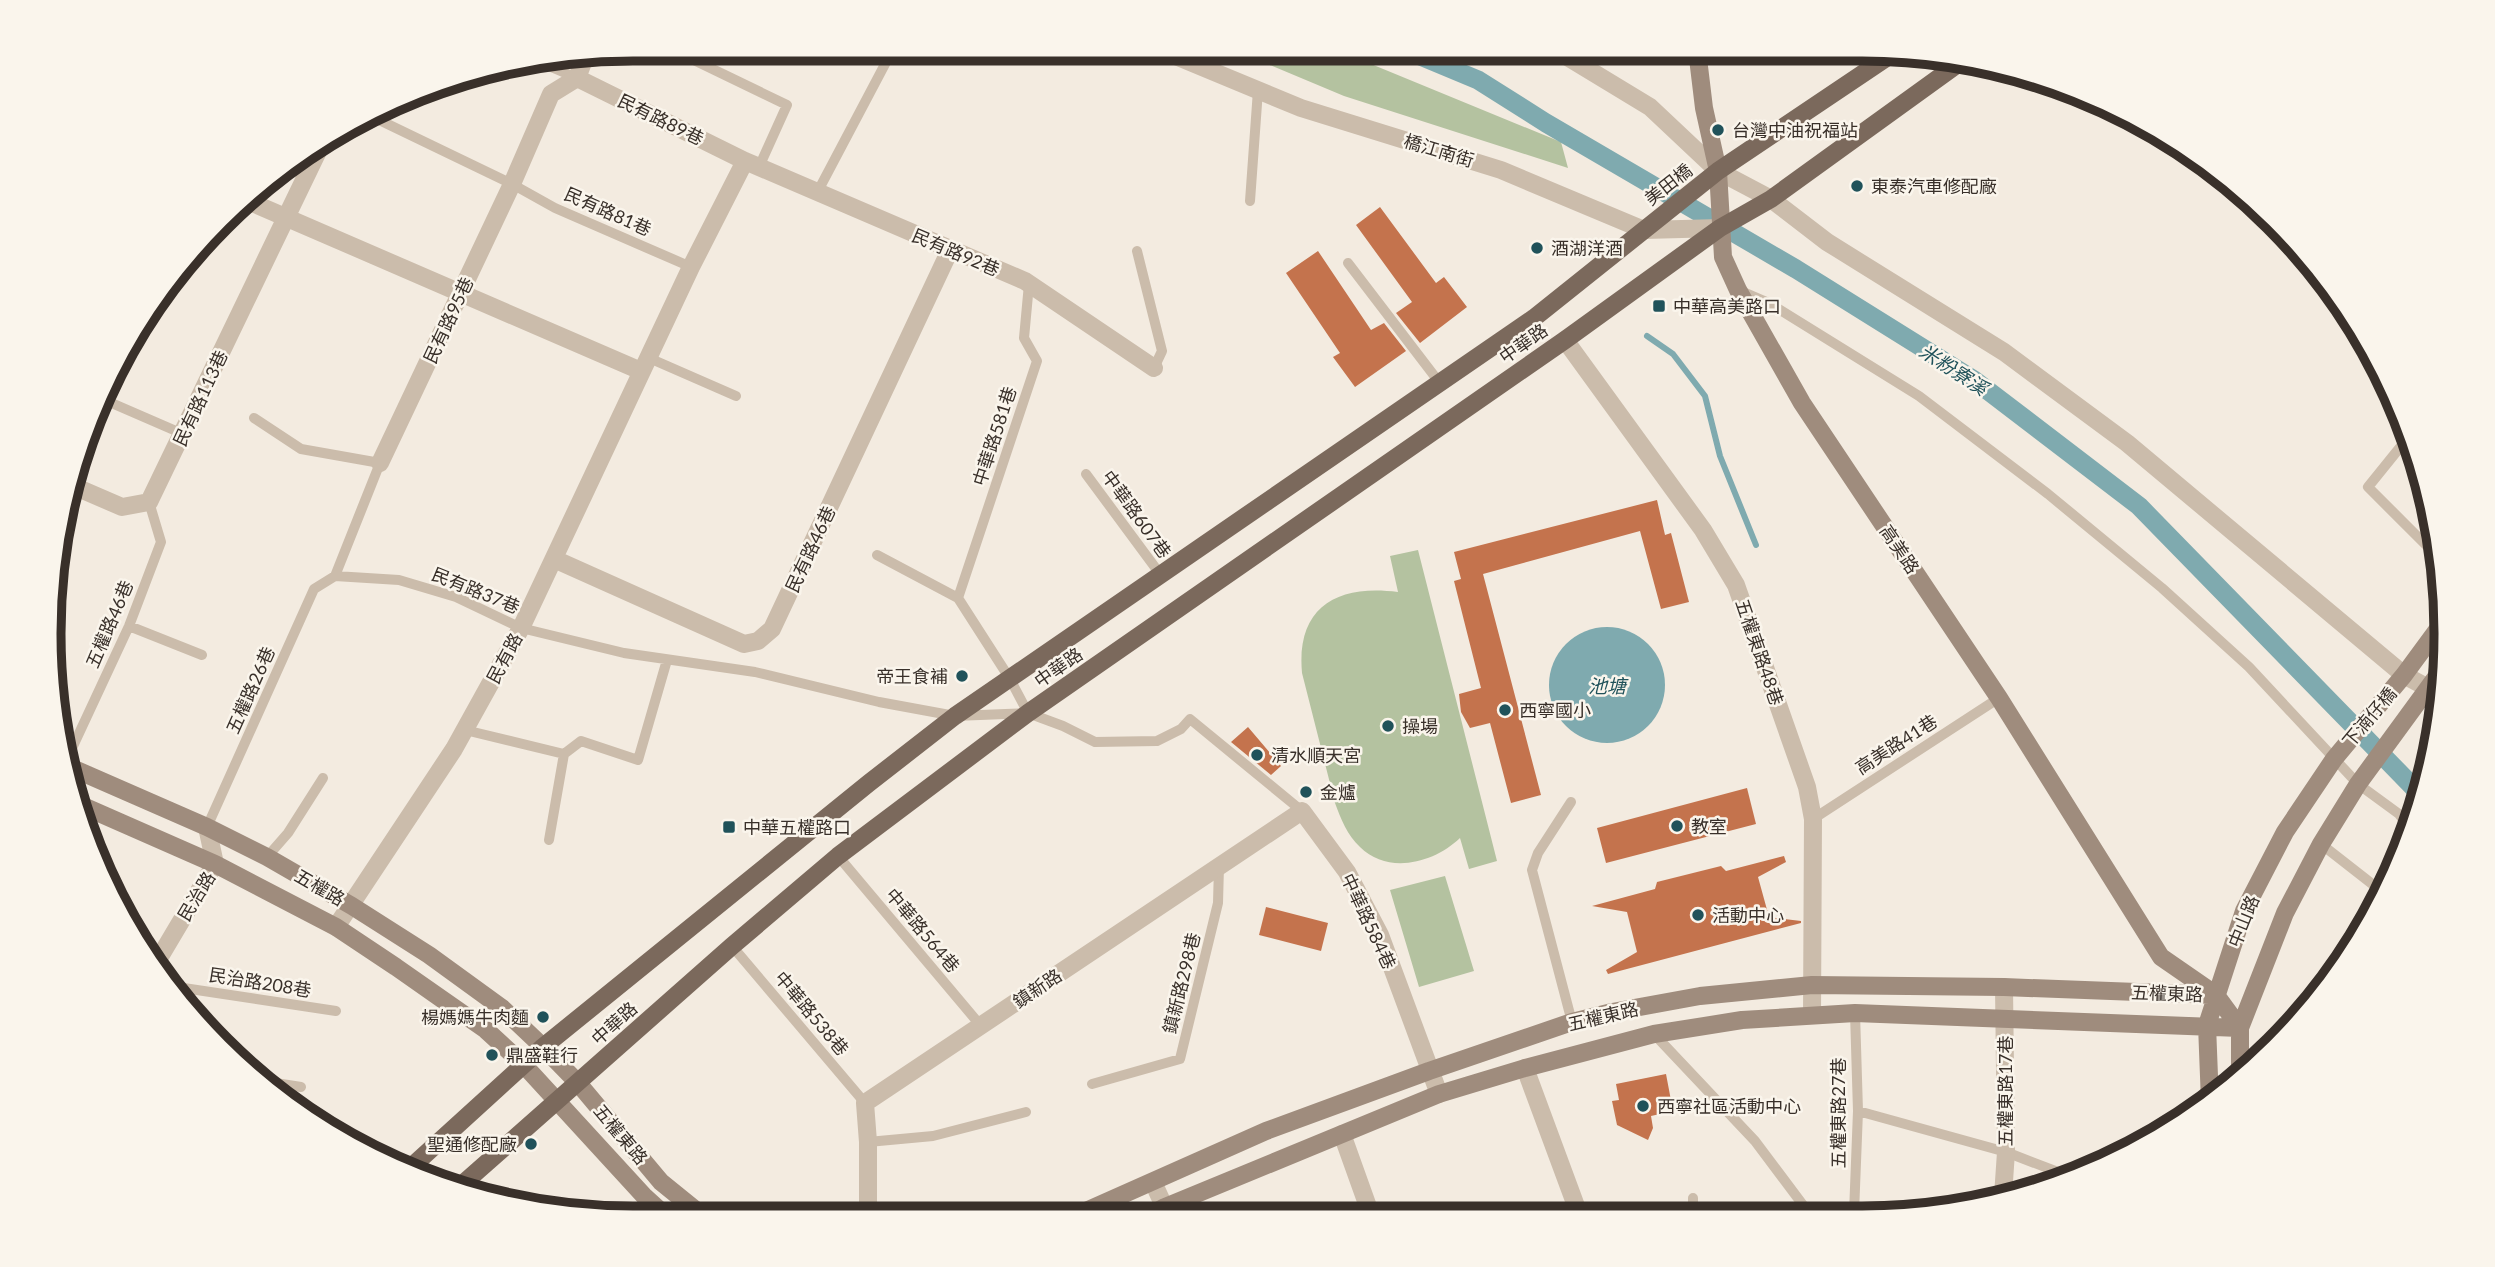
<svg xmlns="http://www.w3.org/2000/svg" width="2495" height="1267" font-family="Lato,'Noto Sans TC',sans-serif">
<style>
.green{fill:#b4c2a0}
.water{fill:#7faaaf}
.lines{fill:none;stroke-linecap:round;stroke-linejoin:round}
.stream{stroke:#7faaaf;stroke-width:6}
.canal{stroke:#7faaaf;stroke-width:19}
.building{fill:#c4734d}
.lane{stroke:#cbbcab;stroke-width:10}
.street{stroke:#cbbcab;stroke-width:18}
.secondary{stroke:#9f8c7d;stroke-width:18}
.primary{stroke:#7b695c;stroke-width:18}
.poi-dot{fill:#20525a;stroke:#faf5ec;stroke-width:2.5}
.labels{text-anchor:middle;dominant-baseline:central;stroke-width:5;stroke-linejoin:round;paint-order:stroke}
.street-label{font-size:18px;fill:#39302a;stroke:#faf5ec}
.poi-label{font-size:18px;fill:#39302a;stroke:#faf5ec;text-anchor:start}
.water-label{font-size:19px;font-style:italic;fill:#20525a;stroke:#faf5ec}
.rim{fill:none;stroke:#39302a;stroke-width:9}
</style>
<rect width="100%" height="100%" fill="#f3ebe0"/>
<!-- green -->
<path class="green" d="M 1234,50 L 1337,50 L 1561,142 L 1568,168 L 1344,96 Z
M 1418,550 L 1497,861 L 1469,869 L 1460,838 C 1434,863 1388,875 1360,847 C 1347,835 1341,819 1335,803 L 1302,673 C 1296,607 1337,584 1398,592 L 1390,556 Z
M 1445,876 L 1474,971 L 1419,987 L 1390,890 Z"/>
<!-- water -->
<path class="water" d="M1549 685a58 58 0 1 1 116 0a58 58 0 1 1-116 0Z"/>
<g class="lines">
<!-- stream -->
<path class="stream" d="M 1647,336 L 1673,354 L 1705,396 L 1720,456 L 1756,545"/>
<!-- canal -->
<path class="canal" d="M 1406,50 L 1478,80 L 1546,123 L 1796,269 L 1974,380 L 2139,506 L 2422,796"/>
</g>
<!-- building -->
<path class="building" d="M 1380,207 L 1436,283 L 1444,277 L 1467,307 L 1420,343 L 1396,313 L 1412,302 L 1356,225 Z
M 1318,251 L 1371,330 L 1384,323 L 1406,351 L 1355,387 L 1333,357 L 1340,353 L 1286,273 Z
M 1657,500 L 1665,535 L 1671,533 L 1689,602 L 1661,609 L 1640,531 L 1483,574 L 1541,795 L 1511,803 L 1490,723 L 1470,728 L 1461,712 L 1459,694 L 1481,688 L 1454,581 L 1461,579 L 1454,552 Z
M 1248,727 L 1281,766 L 1271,775 L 1231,742 Z
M 1747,788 L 1756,824 L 1606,863 L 1597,828 Z
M 1784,856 L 1786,862 L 1758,877 L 1769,917 L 1801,921 L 1801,923 L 1608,974 L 1606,970 L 1637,952 L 1627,912 L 1592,906 L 1655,889 L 1657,882 L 1721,866 L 1726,871 Z
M 1266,907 L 1328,923 L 1321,951 L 1259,935 Z
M 1666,1074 L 1673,1111 L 1651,1116 L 1653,1128 L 1648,1140 L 1617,1125 L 1612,1101 L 1619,1100 L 1616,1084 Z"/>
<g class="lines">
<!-- lane -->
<path class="lane" d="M 671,49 L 787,105 L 759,167
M 544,64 L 577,78
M 375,118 L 512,184 L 555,208 L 691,267
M 818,191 L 893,49
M 1250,201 L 1258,90
M 1137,251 L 1162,351 L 1154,368
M 1348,263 L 1439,382
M 1741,291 L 1769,303 L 1919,396 L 2048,494 L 2162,588 L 2249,667 L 2358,784 L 2399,814 L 2410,829
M 649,358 L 736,396
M 100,398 L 183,434
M 254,418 L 301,449 L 380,463 L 335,576
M 2410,435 L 2368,487 L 2441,560
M 1086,474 L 1160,574
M 877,555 L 958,598
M 335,576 L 399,580 L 456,597 L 521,628 L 624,653 L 755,672 L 879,702 L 955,716 L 1028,713 L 1063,726 L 1095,742 L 1157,741 L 1181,729 L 1190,719 L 1302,811
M 129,626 L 202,655
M 2427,689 L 2438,712
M 1028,713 L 1010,679 L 958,598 L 1037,361 L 1024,338 L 1029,284
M 465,730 L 564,754 L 581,741 L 638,760 L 667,660
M 68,757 L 129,626 L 161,542 L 149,502
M 1571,802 L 1538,853 L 1532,870 L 1572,1022
M 1813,819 L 1999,698
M 207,827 L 314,589 L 335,576
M 549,840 L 564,754
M 2321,844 L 2376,887 L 2383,896
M 838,856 L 981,1026
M 267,857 L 288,833 L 323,778
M 732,946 L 865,1103
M 177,987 L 336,1011
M 1654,1034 L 1755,1141 L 1809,1213
M 269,1082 L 301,1087
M 1092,1084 L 1180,1059 L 1218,903 L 1219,866
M 1858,1111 L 2006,1152 L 2071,1177
M 868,1142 L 933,1136 L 1026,1112
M 1854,1213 L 1858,1111 L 1855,1013
M 1693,1214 L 1693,1198"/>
<!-- street -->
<path class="street" d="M 1161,50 L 1301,108 L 1501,170 L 1644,230 L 1720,228
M 1556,50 L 1650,107 L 1718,171 L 1771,199 L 1827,242 L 2004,352 L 2127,443 L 2404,675 L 2441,695
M 577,78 L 745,161 L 1025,281 L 1154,368
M 577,78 L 585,57
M 248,201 L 641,371
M 1565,340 L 1703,530 L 1736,585 L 1807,787 L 1813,819 L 1812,1015
M 380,463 L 512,184 L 551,94 L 577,78
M 71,485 L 122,507 L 149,502 L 320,147
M 554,559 L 744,644 L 758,641 L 772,629 L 950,250
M 336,927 L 454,749 L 521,628 L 691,267 L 745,161
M 158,960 L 215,864 L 207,827
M 1525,1068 L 1579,1214
M 1342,1134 L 1371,1215
M 1153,1182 L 1168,1215
M 2003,1196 L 2006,1152 L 2004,987
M 868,1216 L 868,1142 L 865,1103 L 1302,811 L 1347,872 L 1380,935 L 1439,1094"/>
<!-- secondary -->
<path class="secondary" d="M 1697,50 L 1704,108 L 1718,171 L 1723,257 L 1738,290 L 1802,403 L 1999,698 L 2161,957 L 2216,995 L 2240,1028
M 72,768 L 207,827 L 267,857 L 352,906 L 429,955 L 502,1008 L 543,1047 L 578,1083 L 661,1182 L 703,1216
M 83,806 L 215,864 L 336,927 L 396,967 L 486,1030 L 523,1064 L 645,1197 L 667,1217
M 2240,1074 L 2240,1028 L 2285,913 L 2321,844 L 2358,784 L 2445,665
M 2210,1102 L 2207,1025 L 2244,911 L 2285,832 L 2334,759 L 2404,675 L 2443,622
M 1077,1215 L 1266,1131 L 1429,1071 L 1572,1022 L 1612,1012 L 1700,996 L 1812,985 L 2004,987 L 2216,995
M 1150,1215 L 1165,1207 L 1439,1094 L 1525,1068 L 1654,1034 L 1742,1020 L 1855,1013 L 2240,1028"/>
<!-- primary -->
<path class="primary" d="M 408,1170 L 543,1047 L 869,783 L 955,716 L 1534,318 L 1718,171 L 1898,50
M 457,1189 L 732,946 L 838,856 L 1028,713 L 1565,340 L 1720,228 L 1771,199 L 1962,61"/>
</g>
<!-- markers -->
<g class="poi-dot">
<circle cx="1718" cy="130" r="7"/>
<circle cx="1857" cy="186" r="7"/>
<circle cx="1537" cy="248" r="7"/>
<rect x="1652" y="299" width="14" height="14" rx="3.5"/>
<circle cx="962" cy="676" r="7"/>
<circle cx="1505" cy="710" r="7"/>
<circle cx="1388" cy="726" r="7"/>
<circle cx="1257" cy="755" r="7"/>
<circle cx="1306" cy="792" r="7"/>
<circle cx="1677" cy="826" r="7"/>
<rect x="722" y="820" width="14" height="14" rx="3.5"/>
<circle cx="1698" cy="915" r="7"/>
<circle cx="543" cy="1017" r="7"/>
<circle cx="492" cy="1055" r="7"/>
<circle cx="1643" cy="1106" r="7"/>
<circle cx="531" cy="1144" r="7"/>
</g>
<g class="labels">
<!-- street labels -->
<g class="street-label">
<text transform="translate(661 119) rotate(26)">民有路89巷</text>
<text transform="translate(1439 150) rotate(17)">橋江南街</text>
<text transform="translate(1668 184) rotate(-38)">美田橋</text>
<text transform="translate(608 211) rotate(24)">民有路81巷</text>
<text transform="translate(956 252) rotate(23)">民有路92巷</text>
<text transform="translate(448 320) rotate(-65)">民有路95巷</text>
<text transform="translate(1523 343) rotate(-35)">中華路</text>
<text transform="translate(200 398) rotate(-65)">民有路113巷</text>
<text transform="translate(994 436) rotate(-72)">中華路581巷</text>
<text transform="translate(1137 514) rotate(54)">中華路607巷</text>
<text transform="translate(810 549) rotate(-65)">民有路46巷</text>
<text transform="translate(1900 549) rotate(56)">高美路</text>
<text transform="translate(476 590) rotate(22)">民有路37巷</text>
<text transform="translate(109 624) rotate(-67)">五權路46巷</text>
<text transform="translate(1760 652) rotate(71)">五權東路48巷</text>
<text transform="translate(504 658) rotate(-62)">民有路</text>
<text transform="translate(1058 667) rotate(-35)">中華路</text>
<text transform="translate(250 690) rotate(-66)">五權路26巷</text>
<text transform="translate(2369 717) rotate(-50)">下湳仔橋</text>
<text transform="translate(1896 744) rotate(-33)">高美路41巷</text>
<text transform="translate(320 887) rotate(30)">五權路</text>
<text transform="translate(196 896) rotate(-59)">民治路</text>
<text transform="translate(1369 921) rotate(65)">中華路584巷</text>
<text transform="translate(2243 921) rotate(-68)">中山路</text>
<text transform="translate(923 930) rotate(50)">中華路564巷</text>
<text transform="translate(260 982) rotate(9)">民治路208巷</text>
<text transform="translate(1181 983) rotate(-76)">鎮新路298巷</text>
<text transform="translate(1037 988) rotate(-34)">鎮新路</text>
<text transform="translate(2167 993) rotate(2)">五權東路</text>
<text transform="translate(812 1013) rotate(50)">中華路538巷</text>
<text transform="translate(1603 1016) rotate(-13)">五權東路</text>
<text transform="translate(614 1023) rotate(-42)">中華路</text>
<text transform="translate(2005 1091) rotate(-90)">五權東路17巷</text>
<text transform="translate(1838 1113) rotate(-90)">五權東路27巷</text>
<text transform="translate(621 1134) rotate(50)">五權東路</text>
</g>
<!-- poi labels -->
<g class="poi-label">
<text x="1732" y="130">台灣中油祝福站</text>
<text x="1871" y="186">東泰汽車修配廠</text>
<text x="1551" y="248">酒湖洋酒</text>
<text x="1673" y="306">中華高美路口</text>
<text x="948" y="676" text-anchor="end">帝王食補</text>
<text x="1519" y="710">西寧國小</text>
<text x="1402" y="726">操場</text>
<text x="1271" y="755">清水順天宮</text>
<text x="1320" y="792">金爐</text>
<text x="1691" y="826">教室</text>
<text x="743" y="827">中華五權路口</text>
<text x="1712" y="915">活動中心</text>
<text x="529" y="1017" text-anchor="end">楊媽媽牛肉麵</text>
<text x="506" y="1055">鼎盛鞋行</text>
<text x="1657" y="1106">西寧社區活動中心</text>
<text x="517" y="1144" text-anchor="end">聖通修配廠</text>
</g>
<!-- water labels -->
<g class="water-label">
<text transform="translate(1954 369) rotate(33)">米粉寮溪</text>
<text x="1607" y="685">池塘</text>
</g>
</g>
<!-- crop -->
<path d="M0 0H2495V1267H0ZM633 61H1862A572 572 0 0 1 2434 633V634A572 572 0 0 1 1862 1206H633A572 572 0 0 1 61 634V633A572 572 0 0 1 633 61Z" fill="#faf5ec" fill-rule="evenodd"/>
<path class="rim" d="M633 61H1862A572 572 0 0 1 2434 633V634A572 572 0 0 1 1862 1206H633A572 572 0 0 1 61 634V633A572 572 0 0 1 633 61Z"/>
</svg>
